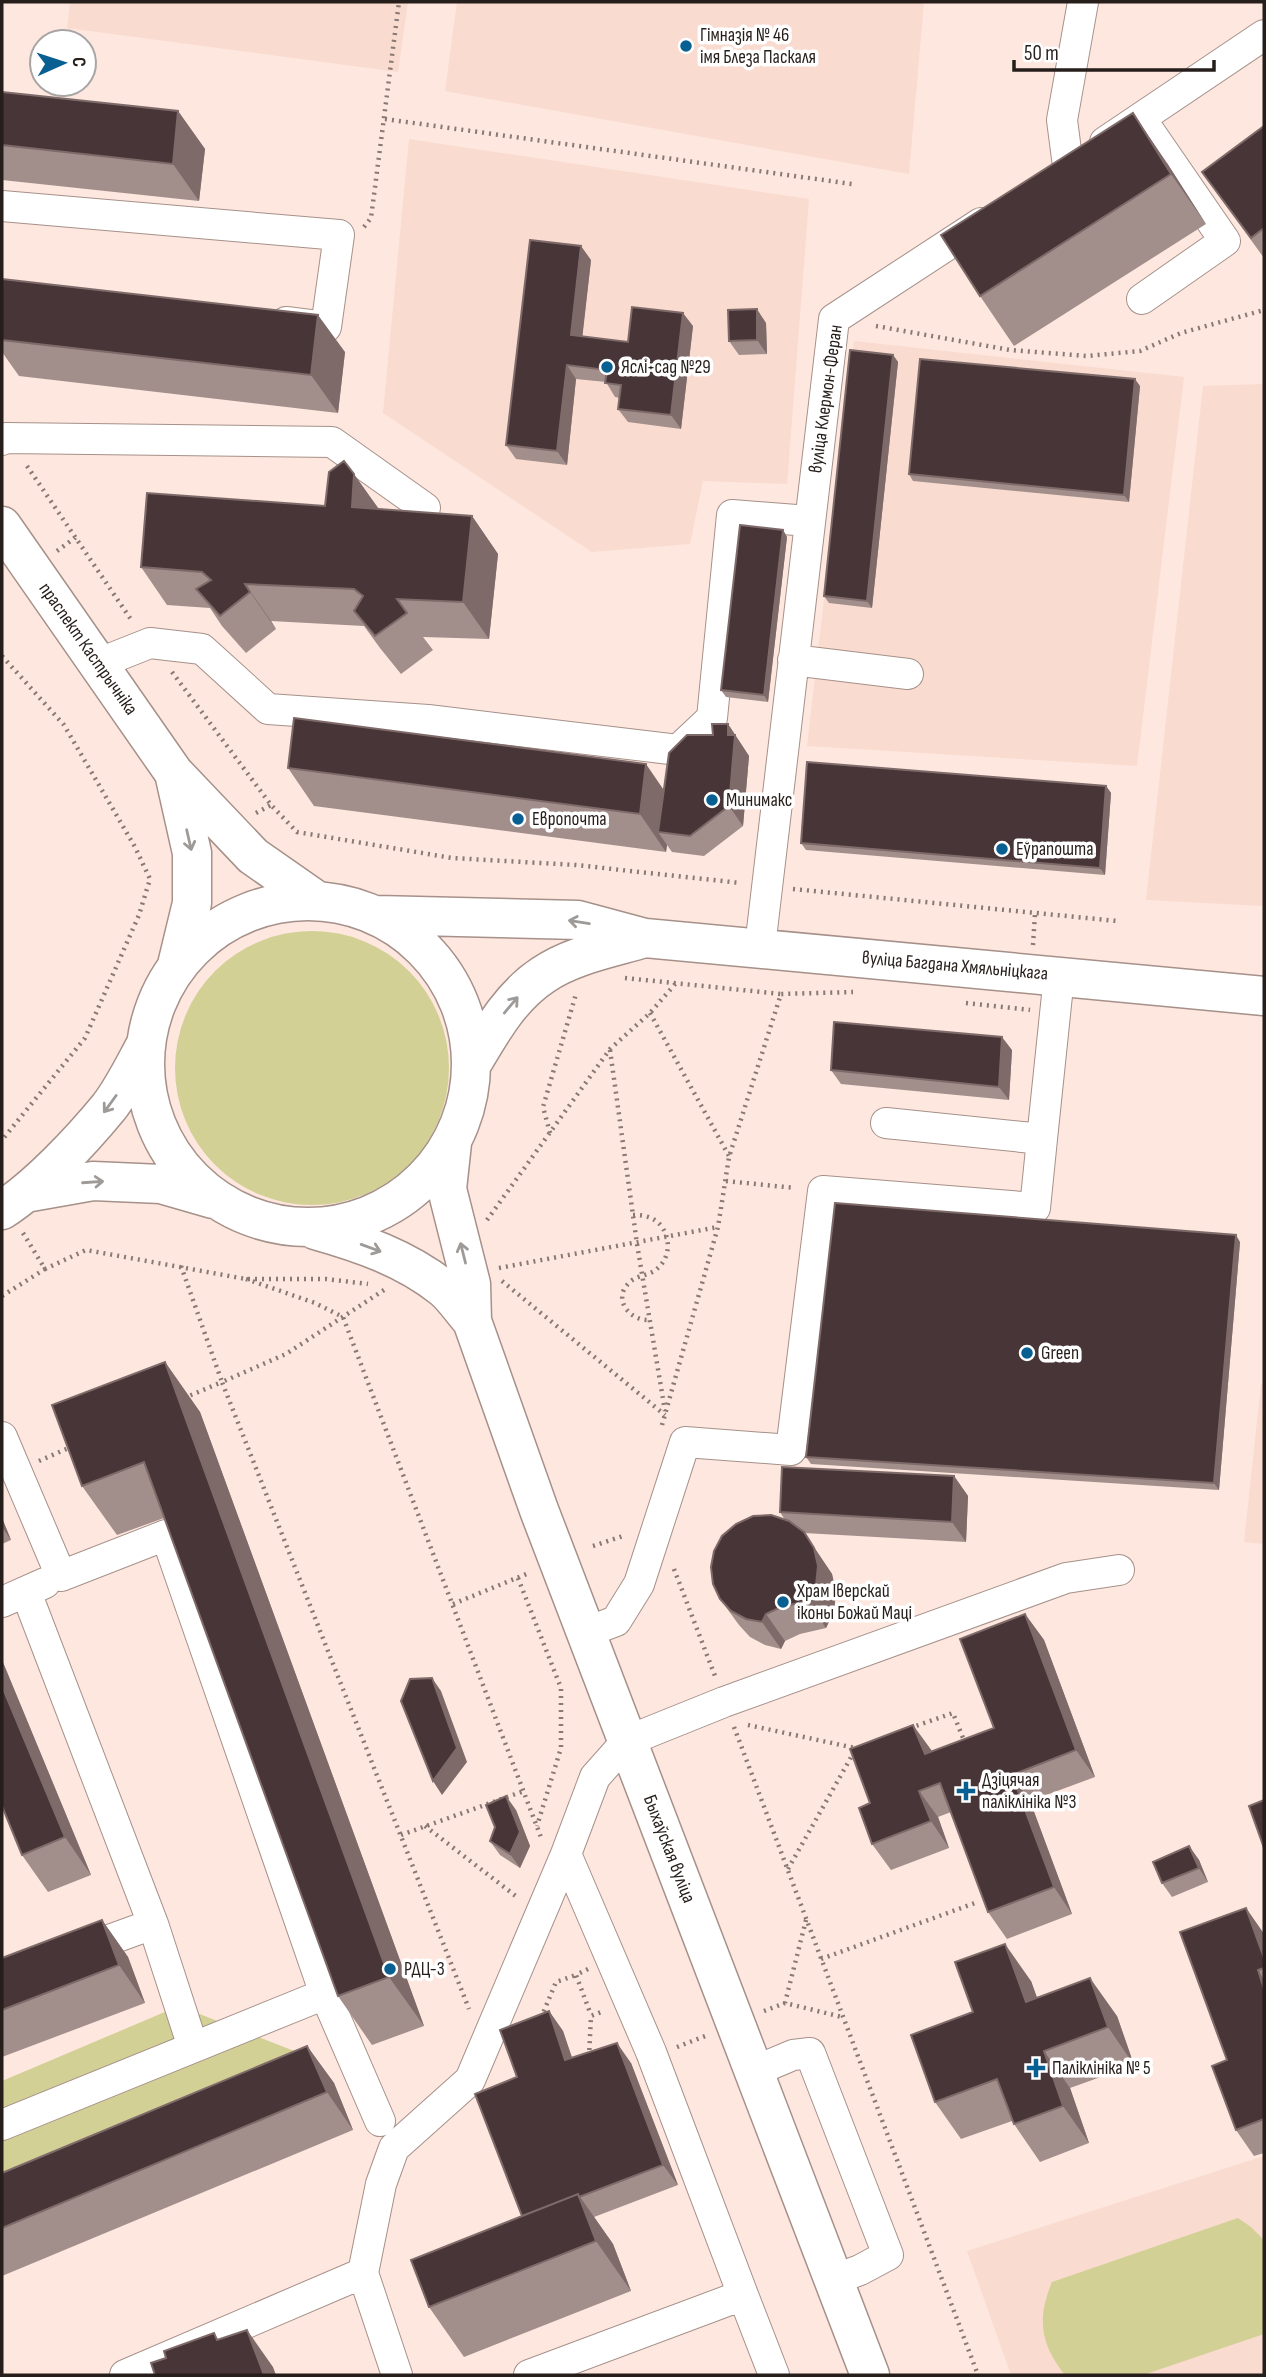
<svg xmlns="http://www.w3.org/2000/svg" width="1266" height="2377" font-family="'Sofia Sans Condensed',sans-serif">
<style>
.built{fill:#f9dbcf}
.green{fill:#d2d094}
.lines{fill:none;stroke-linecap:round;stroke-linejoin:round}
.minor-casing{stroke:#a59189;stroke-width:32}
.major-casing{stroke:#a59189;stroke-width:41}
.path{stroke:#887974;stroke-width:4.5;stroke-dasharray:2 5;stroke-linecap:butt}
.minor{stroke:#fff;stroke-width:30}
.major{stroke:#fff;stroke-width:38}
.wall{fill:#a28e8b}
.shaded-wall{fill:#7e6a69}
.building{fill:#473537;stroke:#7e6a69;stroke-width:2}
.oneway{stroke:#9d9a98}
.poi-dot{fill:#085f91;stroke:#fff;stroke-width:2.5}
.labels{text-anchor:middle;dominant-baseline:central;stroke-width:7;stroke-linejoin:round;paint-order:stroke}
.poi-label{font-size:19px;fill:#261e1b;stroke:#fff;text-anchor:start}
.street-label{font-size:19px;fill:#261e1b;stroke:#fff}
</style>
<rect width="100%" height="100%" fill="#fee7df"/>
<!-- built -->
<path class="built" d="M 70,2 L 408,2 L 398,72 L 67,28 Z
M 457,2 L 924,2 L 909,174 L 445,91 Z
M 409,139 L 809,199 L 787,484 L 703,481 L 690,544 L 592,552 L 383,413 Z
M 854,341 L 1184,377 L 1137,766 L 807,746 Z
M 1264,384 L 1264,906 L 1146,900 L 1203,386 Z
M 1261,1384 L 1264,1385 L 1264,1544 L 1244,1542 Z
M 1264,2156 L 1264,2375 L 1011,2375 L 967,2251 Z"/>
<!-- green -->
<path class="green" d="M175 1068a137 137 0 1 1 274 0a137 137 0 1 1-274 0Z
M 179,2006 L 302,2054 L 2,2172 L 2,2081 Z
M 1238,2218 L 1251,2227 L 1264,2240 L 1264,2334 L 1143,2375 L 1064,2374 C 1040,2343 1037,2318 1052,2282 Z"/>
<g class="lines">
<!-- minor casing -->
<g class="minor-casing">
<path id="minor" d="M 1141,119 L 1225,241 L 1142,299
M 1105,142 L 1264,35
M 1068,166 L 1062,120 L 1083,2
M 2,206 L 339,235 L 326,327 L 286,322
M 2,440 L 6,438 L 332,442 L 425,508
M 793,660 L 908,674
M 97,664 L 150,643 L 202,649 L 268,709 L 428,720 L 678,750 L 712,718 L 732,515 L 809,521
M 760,947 L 834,319 L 981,223
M 886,1123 L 1042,1139 L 1059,976
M 2,1437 L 61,1576 L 166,1535 L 325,1994 L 380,2121
M 26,1592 L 153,1924 L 193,2047
M 2,1602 L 45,1583
M 587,1632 L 616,1621 L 639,1584 L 685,1442 L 791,1450 L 823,1191 L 1035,1208 L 1042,1139
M 566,1854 L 651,2052 L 743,2295
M 2,1979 L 153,1924
M 755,2071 L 793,2055 L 810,2053 L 888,2255 L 860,2270 L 833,2280
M 2,2125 L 325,1994
M 363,2273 L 397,2375
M 125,2375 L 363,2273 L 381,2184 L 394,2148 L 470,2080 L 566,1854 L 595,1777 L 627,1741 L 724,1702 L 1066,1578 L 1119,1570
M 529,2375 L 743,2295 L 774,2375"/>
</g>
<!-- major casing -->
<g class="major-casing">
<path id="major" d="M 2,526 L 174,773 L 253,856 L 316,900
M 174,773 L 192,853 L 192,903 L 177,965
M145 1064a163 163 0 1 1 326 0a163 163 0 1 1-326 0Z
M 377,915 L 578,920 L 645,938 L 1264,996
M 473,1062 C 492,1030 511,996 543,975 C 572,955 612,948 645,938
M 452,1143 L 447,1189 L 471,1284 L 472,1321 L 539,1510 L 870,2375
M 25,1193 L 93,1181 L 161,1184 L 213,1199
M 2,1210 C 38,1187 81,1141 109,1107 C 123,1089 134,1066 145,1046
M 315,1230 C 361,1243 405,1258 443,1288 C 454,1297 462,1310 472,1321"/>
</g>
<!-- path -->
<path class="path" d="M 385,119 L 852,184
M 364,227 L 371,218 L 399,2
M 876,326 L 1010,350 L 1087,356 L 1140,351 L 1181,333 L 1264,310
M 27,466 L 132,621
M 57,551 L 76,537
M 2,656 L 64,725 L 135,847 L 150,879 L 139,915 L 85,1038 L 2,1140
M 172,672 L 271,805 L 297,832 L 452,858 L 576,865 L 740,883
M 256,813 L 271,805
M 793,889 L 1117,921
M 1033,945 L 1035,914
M 625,978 L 781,994
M 966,1003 L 1030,1010
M 650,1013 L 729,1156
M 610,1050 L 637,1244 L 665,1411
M 550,1133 L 543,1107 L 576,994
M 726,1181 L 795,1188
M 633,1215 C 644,1215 655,1217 662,1227 C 672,1242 669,1261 654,1271 C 646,1276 635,1276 629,1283 C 612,1299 630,1321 649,1320
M 487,1220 L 610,1049 L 650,1013 L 676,983
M 23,1233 L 45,1269 L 86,1250 L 246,1279 L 326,1279 L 368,1284
M 181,1266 L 222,1382 L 286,1354 L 384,1290
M 499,1268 L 718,1227
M 246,1279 L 315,1303 L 343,1317 L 542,1840
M 502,1281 L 665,1415
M 2,1296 L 45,1269
M 184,1398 L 222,1382 L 469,2009
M 662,1425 L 718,1227 L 729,1157 L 781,994 L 853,992
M 39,1461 L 73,1446
M 593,1546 L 626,1535
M 674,1569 L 715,1676
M 518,1578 L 561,1688 L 561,1748 L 537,1826
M 453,1604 L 529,1573
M 748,1725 L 855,1748
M 734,1727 L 978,2375
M 910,1728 L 953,1713 L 965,1743
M 425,1826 L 517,1897
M 401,1835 L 524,1791
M 788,1869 L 854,1752
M 806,1920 L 785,2003 L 842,2017
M 821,1959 L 975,1903
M 588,1969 L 576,1975 L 591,2015
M 764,2011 L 785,2003
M 541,2018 L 556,1982 L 576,1975
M 677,2047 L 708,2035
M 589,2057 L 591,2016 L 601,2012 L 602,2014"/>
<!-- minor -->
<use href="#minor" class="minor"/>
<!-- major -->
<use href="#major" class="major"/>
</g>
<!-- wall -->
<path class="wall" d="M 2,92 L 178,111 L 205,149 L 199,201 L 2,180 Z
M 1264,126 L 1264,258 L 1202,172 Z
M 1167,163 L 1206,224 L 1014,346 L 980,296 Z
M 591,260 L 582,337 L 628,342 L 693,326 L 681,429 L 628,422 L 618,409 L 620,398 L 615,397 L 606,382 L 576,379 L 567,465 L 516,459 L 506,445 Z
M 2,279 L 345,352 L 338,413 L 19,376 L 2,352 Z
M 766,323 L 767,354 L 739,355 L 729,341 Z
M 893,355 L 898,362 L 872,608 L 829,603 L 824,596 Z
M 1140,386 L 1129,502 L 913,481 L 909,474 Z
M 344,461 L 379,509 L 472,516 L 498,554 L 489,639 L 423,637 L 433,650 L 401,674 L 380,648 L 364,626 L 271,621 L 276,629 L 246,653 L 222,626 L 210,608 L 167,605 L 141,567 L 325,506 Z
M 783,530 L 787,537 L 768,702 L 726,697 L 721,690 Z
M 728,724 L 749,756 L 743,826 L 704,856 L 672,852 L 667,845 L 666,852 L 314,806 L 288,768 L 664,790 L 713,735 Z
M 1106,786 L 1111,793 L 1105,875 L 806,850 L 801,843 Z
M 1012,1050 L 1009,1100 L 841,1084 L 831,1070 Z
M 1240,1242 L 1219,1490 L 811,1464 L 806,1457 Z
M 165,1362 L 200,1412 L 424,2026 L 372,2045 L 338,1996 L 164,1518 L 117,1535 L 82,1486 Z
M 954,1476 L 968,1496 L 966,1542 L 804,1533 L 832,1574 L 836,1592 L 834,1611 L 826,1628 L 800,1634 L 785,1641 L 781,1649 L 765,1645 L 750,1637 L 739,1625 L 720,1599 L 785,1520 L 780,1512 Z
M 2,1518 L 11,1540 L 2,1544 Z
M 1025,1614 L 1044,1640 L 1095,1777 L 1030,1801 L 1072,1914 L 1007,1939 L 988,1912 L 951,1812 L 938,1817 L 949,1848 L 891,1870 L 872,1844 L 870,1803 L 932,1752 L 994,1728 Z
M 2,1660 L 91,1875 L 48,1892 L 22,1855 L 2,1806 Z
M 516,1810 L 530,1846 L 520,1868 L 500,1855 L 490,1841 Z
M 1189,1846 L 1199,1860 L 1208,1882 L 1172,1897 L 1162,1883 Z
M 1246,1908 L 1264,1934 L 1264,2153 L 1254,2156 L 1236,2130 Z
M 102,1920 L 128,1957 L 145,2003 L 2,2057 L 2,1958 Z
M 1031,1981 L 1037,1998 L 1117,2016 L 1134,2065 L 1070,2088 L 1089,2143 L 1040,2162 L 1014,2124 L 1012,2121 L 961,2139 L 935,2102 L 973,2012 Z
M 549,2011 L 563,2031 L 572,2057 L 631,2063 L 678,2185 L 594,2217 L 613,2244 L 631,2291 L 464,2357 L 429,2307 L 522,2216 L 517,2077 Z
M 307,2046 L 334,2083 L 353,2130 L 2,2276 L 2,2173 Z"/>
<!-- shaded-wall -->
<path class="shaded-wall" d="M 178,111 L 205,149 L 199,201 L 173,164 Z
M 1133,113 L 1167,163 L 1206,224 L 1171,174 Z
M 581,246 L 591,260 L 581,349 L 571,335 Z
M 757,309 L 766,323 L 767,354 L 757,340 Z
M 683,313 L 693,326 L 681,429 L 671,415 Z
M 318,315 L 345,352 L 338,413 L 311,375 Z
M 893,355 L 898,362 L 872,608 L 867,601 Z
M 567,365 L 576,379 L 567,465 L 557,451 Z
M 1135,379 L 1140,386 L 1129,502 L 1124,495 Z
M 354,474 L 380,511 L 352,507 Z
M 472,516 L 498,554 L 489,639 L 463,602 Z
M 783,530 L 787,537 L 768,702 L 764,695 Z
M 245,584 L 271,621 L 276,629 L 250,592 Z
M 728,724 L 749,756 L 743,826 L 729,806 Z
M 646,764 L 672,802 L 658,832 L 667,845 L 666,852 L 640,814 Z
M 1106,786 L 1111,793 L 1105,875 L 1100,868 Z
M 1002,1037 L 1012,1050 L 1009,1100 L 999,1087 Z
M 1236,1235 L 1240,1242 L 1219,1490 L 1214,1483 Z
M 165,1362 L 200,1412 L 424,2026 L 389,1977 Z
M 954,1476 L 968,1496 L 966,1542 L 952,1522 Z
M 2,1518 L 11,1540 L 2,1527 Z
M 804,1532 L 832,1574 L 836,1592 L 834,1611 L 826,1628 L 807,1601 Z
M 766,1614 L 785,1641 L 781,1649 L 762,1622 Z
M 1025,1614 L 1044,1640 L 1095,1777 L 1076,1750 Z
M 2,1660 L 91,1875 L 65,1837 L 2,1686 Z
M 432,1678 L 441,1691 L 467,1762 L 442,1795 L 433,1781 Z
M 913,1725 L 932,1751 L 925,1754 Z
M 1012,1775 L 1030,1801 L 1072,1914 L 1054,1887 Z
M 919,1791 L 938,1817 L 949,1848 L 931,1821 Z
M 506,1796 L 516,1810 L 530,1846 L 520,1868 L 510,1854 Z
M 1189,1846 L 1199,1860 L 1208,1882 L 1199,1868 Z
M 1246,1908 L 1264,1934 L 1264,1958 Z
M 102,1920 L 128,1957 L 145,2003 L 119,1965 Z
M 1005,1944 L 1031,1981 L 1052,2039 L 1026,2002 Z
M 1258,1970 L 1264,1980 L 1264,1989 Z
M 1090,1978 L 1117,2016 L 1134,2065 L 1108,2027 Z
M 549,2011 L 563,2031 L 579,2080 L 565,2060 Z
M 617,2043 L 631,2063 L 678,2185 L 663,2165 Z
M 307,2046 L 334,2083 L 353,2130 L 327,2092 Z
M 1044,2051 L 1070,2088 L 1089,2143 L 1063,2106 Z
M 578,2194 L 613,2244 L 631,2291 L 596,2241 Z
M 247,2330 L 273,2367 L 276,2375 L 264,2375 Z"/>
<!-- building -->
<path class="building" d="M 2,92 L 178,111 L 173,164 L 2,145 Z
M 1133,113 L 1171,174 L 980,296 L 941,235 Z
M 1264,126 L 1264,228 L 1251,238 L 1202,172 Z
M 530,240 L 581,246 L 571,335 L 628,342 L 632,307 L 683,313 L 671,415 L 618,409 L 621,385 L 605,383 L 607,370 L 567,365 L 557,451 L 506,445 Z
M 2,279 L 318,315 L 311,375 L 2,340 Z
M 757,309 L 757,340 L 729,341 L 728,310 Z
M 850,350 L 893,355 L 867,601 L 824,596 Z
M 920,359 L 1135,379 L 1124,495 L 909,474 Z
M 344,461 L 354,474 L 352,507 L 472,516 L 463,602 L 397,599 L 407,613 L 375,636 L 354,611 L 363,596 L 354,589 L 245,584 L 250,592 L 220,616 L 196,589 L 211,580 L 202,572 L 141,567 L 147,493 L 325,506 L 329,472 Z
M 740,525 L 783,530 L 764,695 L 721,690 Z
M 294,718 L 646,764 L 640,814 L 288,768 Z
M 712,724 L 728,724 L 728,735 L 735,735 L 729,806 L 690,836 L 658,832 L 669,753 L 687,735 L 713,735 Z
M 807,762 L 1106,786 L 1100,868 L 801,843 Z
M 834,1022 L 1002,1037 L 999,1087 L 831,1070 Z
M 835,1203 L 1236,1235 L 1214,1483 L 806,1457 Z
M 165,1362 L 389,1977 L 338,1996 L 144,1462 L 82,1486 L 52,1405 Z
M 782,1467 L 954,1476 L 952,1522 L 780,1512 Z
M 771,1515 L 789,1521 L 804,1532 L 814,1548 L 818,1566 L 816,1585 L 807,1601 L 781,1607 L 766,1614 L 762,1622 L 746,1619 L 731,1611 L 720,1599 L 713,1584 L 711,1567 L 714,1551 L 722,1536 L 736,1524 L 753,1516 Z
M 1025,1614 L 1076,1750 L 1012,1775 L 1054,1887 L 988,1912 L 940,1783 L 919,1791 L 931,1821 L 872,1844 L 859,1808 L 870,1803 L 850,1749 L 913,1725 L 925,1754 L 994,1728 L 960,1639 Z
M 432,1678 L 457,1748 L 433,1781 L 401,1701 L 410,1679 Z
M 2,1686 L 65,1837 L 22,1855 L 2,1806 Z
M 506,1796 L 520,1832 L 510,1854 L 490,1841 L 495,1827 L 486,1805 Z
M 1264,1800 L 1264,1848 L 1249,1806 Z
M 1189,1846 L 1199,1868 L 1162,1883 L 1153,1862 Z
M 1246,1908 L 1264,1958 L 1264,1968 L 1258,1970 L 1264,1989 L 1264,2119 L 1236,2130 L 1212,2066 L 1227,2060 L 1180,1932 Z
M 102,1920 L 119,1965 L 2,2010 L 2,1958 Z
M 1005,1944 L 1026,2002 L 1090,1978 L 1108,2027 L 1044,2051 L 1063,2106 L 1014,2124 L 997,2079 L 935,2102 L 911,2035 L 973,2012 L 955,1962 Z
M 549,2011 L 565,2060 L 617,2043 L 663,2165 L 579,2197 L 578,2194 L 522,2216 L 475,2094 L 517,2077 L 500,2030 Z
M 307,2046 L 327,2092 L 2,2228 L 2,2173 Z
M 578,2194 L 596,2241 L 429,2307 L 411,2260 Z
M 247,2330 L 264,2375 L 155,2375 L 151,2363 L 166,2358 L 164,2351 L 214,2333 L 217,2340 Z"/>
<!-- one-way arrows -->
<defs><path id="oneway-shaft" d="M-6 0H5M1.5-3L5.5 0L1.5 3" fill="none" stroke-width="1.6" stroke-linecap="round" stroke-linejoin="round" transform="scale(1.75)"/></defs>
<g class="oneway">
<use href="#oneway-shaft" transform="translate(189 840) rotate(77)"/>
<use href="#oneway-shaft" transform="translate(579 922) rotate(-171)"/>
<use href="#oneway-shaft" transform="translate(511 1005) rotate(-50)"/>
<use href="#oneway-shaft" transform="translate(110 1104) rotate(126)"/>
<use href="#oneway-shaft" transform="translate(93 1182) rotate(-4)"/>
<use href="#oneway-shaft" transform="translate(371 1248) rotate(20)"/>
<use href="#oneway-shaft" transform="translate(463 1253) rotate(-104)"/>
</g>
<!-- markers -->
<g class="poi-dot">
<circle cx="686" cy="46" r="7"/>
<circle cx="607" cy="367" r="7"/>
<circle cx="712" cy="800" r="7"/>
<circle cx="518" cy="819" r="7"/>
<circle cx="1002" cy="849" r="7"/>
<circle cx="1027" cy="1353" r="7"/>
<circle cx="783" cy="1602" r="7"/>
<path d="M962.5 1780.5h7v7h7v7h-7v7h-7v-7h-7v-7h7z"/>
<circle cx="390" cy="1969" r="7"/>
<path d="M1032.5 2057.5h7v7h7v7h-7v7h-7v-7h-7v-7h7z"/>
</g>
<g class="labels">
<!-- poi labels -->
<g class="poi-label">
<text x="700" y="35">Гімназія № 46<tspan x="700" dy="22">імя Блеза Паскаля</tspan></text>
<text x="621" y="367">Яслі-сад №29</text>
<text x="726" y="800">Минимакс</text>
<text x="532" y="819">Европочта</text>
<text x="1016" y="849">Еўрапошта</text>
<text x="1041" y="1353">Green</text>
<text x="797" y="1591">Храм Іверскай<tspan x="797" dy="22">іконы Божай Маці</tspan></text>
<text x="982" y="1780">Дзіцячая<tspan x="982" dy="22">паліклініка №3</tspan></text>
<text x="404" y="1969">РДЦ-3</text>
<text x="1052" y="2068">Паліклініка № 5</text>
</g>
<!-- street labels -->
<g class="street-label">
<text transform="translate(826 399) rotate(-82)">вуліца Клермон-Феран</text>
<text transform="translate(88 649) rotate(55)">праспект Кастрычніка</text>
<text transform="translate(955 966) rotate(5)">вуліца Багдана Хмяльніцкага</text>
<text transform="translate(669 1849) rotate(69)">Быхаўская вуліца</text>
</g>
</g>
<!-- border -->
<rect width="1266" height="2377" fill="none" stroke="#261e1b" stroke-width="7"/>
<!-- north arrow -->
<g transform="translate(63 63) rotate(87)"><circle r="33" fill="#ffffff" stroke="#a8a5a4" stroke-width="2"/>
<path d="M0-5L12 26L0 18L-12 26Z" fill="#085f91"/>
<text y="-10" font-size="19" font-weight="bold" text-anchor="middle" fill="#261e1b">С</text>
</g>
<!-- scale -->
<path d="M1014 60v10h200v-10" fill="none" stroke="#261e1b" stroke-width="3.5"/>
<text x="1024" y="60" font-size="21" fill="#261e1b" stroke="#ffffff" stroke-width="5" paint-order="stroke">50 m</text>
</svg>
